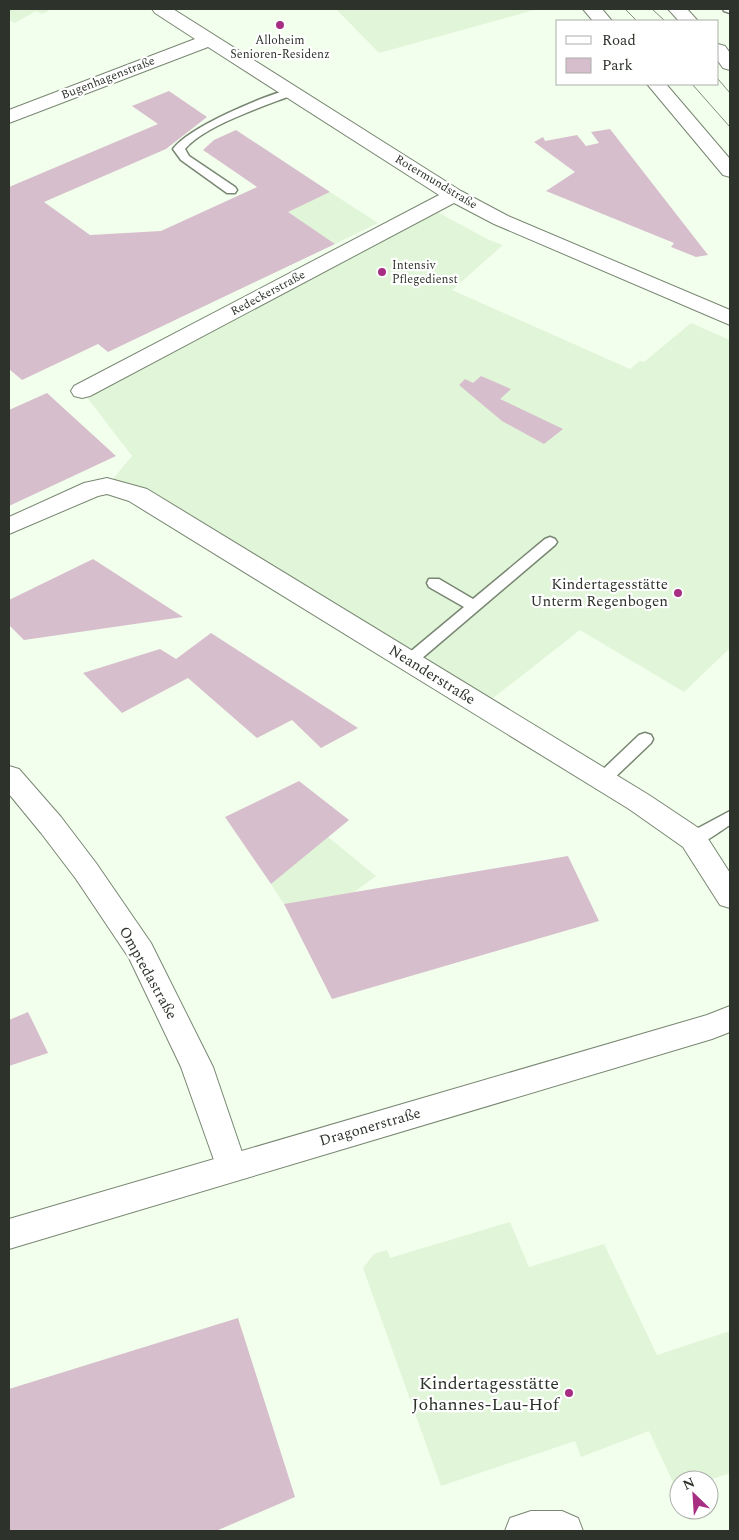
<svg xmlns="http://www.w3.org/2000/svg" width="739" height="1540" font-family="Spectral,serif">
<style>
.built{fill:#e1f5d8}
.green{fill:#d7becc}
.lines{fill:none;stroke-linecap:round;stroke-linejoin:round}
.service-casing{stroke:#788672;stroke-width:3}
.minor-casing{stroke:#788672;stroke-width:2}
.tertiary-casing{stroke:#788672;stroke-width:2}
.secondary-casing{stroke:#788672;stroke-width:2}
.service{fill:#fff;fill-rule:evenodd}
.minor{fill:#fff;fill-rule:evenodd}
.tertiary{fill:#fff;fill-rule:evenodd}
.secondary{fill:#fff;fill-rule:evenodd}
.tram{stroke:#838c7f;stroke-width:1}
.poi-dot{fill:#a72e83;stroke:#fff;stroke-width:2}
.labels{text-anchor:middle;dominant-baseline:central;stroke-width:4.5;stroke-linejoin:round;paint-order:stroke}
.far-poi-label{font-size:12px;fill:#2d332a;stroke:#fff}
.far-street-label{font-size:12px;fill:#2d332a;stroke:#fff}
.poi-label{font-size:15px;fill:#2d332a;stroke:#fff;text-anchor:end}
.street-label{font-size:15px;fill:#2d332a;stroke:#fff}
.near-poi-label{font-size:18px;fill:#2d332a;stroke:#fff;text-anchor:end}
</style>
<rect width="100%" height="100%" fill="#f2ffed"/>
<!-- built -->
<path class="built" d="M 9,9 L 52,9 L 42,14 L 36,11 L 15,23 L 9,20 Z
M 336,9 L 538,9 L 379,53 Z
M 330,192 L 378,223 L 335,244 L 287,212 Z
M 430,208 L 489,240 L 503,245 L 452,290 L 630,369 L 640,361 L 644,362 L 691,323 L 730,340 L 730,648 L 684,692 L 580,630 L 483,706 L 107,486 L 132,456 L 82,391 Z
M 328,837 L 376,876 L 353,893 L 284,904 L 271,884 Z
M 510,1222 L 529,1267 L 604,1244 L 657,1355 L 730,1331 L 730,1473 L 709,1480 L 679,1480 L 679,1491 L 677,1491 L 649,1431 L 581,1457 L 575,1441 L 441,1486 L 363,1268 L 374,1254 L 387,1250 L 390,1258 Z"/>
<!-- green -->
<path class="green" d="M 169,91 L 207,117 L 166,149 L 44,202 L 90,235 L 161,231 L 257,187 L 203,150 L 214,140 L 236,130 L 330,192 L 288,212 L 335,244 L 108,352 L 98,344 L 22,380 L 9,369 L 9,187 L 158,124 L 132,106 Z
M 610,129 L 708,255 L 696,257 L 671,247 L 674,243 L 546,191 L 575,172 L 534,142 L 543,137 L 545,141 L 577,135 L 586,146 L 599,143 L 591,132 Z
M 481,376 L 511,389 L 500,399 L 563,429 L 544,444 L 502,421 L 459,385 L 465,379 L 473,383 Z
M 47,393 L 116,456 L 9,506 L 9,410 Z
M 93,559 L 183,617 L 24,640 L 9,625 L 9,600 Z
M 211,633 L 358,728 L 321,748 L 292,720 L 257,738 L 188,678 L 122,713 L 83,673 L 160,649 L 176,659 Z
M 299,781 L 349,820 L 271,884 L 225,817 Z
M 568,856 L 599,921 L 332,999 L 284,904 Z
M 28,1012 L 48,1053 L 9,1066 L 9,1020 Z
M 238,1318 L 295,1497 L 216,1531 L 9,1531 L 9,1389 Z"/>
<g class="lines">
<!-- service casing -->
<g class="service-casing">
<path id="service" d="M 723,9 L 730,9 L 730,13 L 724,11 Z
M 291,89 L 297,92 L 295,94 C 265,106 205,125 185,149 L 189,156 L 235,187 L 237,190 L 235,193 L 227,193 L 181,160 L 173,149 C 189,127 263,96 291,89 Z
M 550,537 L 555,539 L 557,542 L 555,545 L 414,665 L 409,666 L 404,665 L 401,661 L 404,657 L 464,607 L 429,587 L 427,583 L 429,579 L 439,579 L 473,599 L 545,539 Z
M 645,733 L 651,735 L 653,739 L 651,743 L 609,783 L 603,785 L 597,783 L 595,779 L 597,775 L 639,735 Z
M 730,811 L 730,825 C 718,832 701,848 687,844 L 685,839 L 687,834 Z"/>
</g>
<!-- minor casing -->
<g class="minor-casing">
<path id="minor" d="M 152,9 L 173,9 L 461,191 L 508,216 L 730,310 L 730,325 L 494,224 L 454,203 L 90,396 L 82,398 L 74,396 L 71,391 L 74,386 L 439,195 L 208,47 L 9,123 L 9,110 L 195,39 L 155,13 Z
M 107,478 L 147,489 L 649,795 L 703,831 L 730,873 L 730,908 L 720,905 L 683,847 L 629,809 L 129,501 L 107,494 L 98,496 L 9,534 L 9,517 L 84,483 Z
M 9,766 L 19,769 L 61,817 L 96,863 L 151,943 L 213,1067 L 247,1167 L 242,1177 L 231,1181 L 220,1177 L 181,1067 L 129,958 L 76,879 L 41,833 L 9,794 Z
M 531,1511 L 562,1511 L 578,1518 L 583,1531 L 505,1531 L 510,1518 Z"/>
</g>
<!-- tertiary casing -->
<g class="tertiary-casing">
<path id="tertiary" d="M 730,1006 L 730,1032 L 712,1039 L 9,1249 L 9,1219 L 707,1015 Z"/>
</g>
<!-- secondary casing -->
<g class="secondary-casing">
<path id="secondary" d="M 583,9 L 602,9 L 612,21 L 593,21 Z
M 668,9 L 687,9 L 698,21 L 679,21 Z
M 718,44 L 725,46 L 730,53 L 730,70 L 723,68 L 718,61 Z
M 647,84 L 666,84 L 730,159 L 730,177 L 723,175 Z"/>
</g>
<!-- service -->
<use href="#service" class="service"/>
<!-- minor -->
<use href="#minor" class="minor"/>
<!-- tertiary -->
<use href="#tertiary" class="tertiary"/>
<!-- secondary -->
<use href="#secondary" class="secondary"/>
<!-- tram -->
<path class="tram" d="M 625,9 L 637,21
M 652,9 L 665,21
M 718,79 L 730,93
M 692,84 L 730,127"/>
</g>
<!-- markers -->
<g class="poi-dot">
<circle cx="280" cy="25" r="5"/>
<circle cx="382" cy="272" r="5"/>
<circle cx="678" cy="593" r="5"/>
<circle cx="569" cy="1393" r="5"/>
</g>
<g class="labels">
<!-- far-poi labels -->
<g class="far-poi-label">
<text x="280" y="40">Alloheim<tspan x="280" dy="14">Senioren-Residenz</tspan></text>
<text x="392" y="265" text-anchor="start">Intensiv<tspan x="392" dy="14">Pflegedienst</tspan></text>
</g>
<!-- far-street labels -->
<g class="far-street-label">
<text transform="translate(108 78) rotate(-21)">Bugenhagenstraße</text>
<text transform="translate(436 182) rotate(31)">Rotermundstraße</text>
<text transform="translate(268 293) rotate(-28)">Redeckerstraße</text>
</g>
<!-- poi labels -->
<g class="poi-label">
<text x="668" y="584">Kindertagesstätte<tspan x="668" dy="17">Unterm Regenbogen</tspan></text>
</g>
<!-- street labels -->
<g class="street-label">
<text transform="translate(432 675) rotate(32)">Neanderstraße</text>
<text transform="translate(148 973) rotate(61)">Omptedastraße</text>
<text transform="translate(370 1127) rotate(-16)">Dragonerstraße</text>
</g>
<!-- near-poi labels -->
<g class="near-poi-label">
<text x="559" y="1383">Kindertagesstätte<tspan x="559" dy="21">Johannes-Lau-Hof</tspan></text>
</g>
</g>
<!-- border -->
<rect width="739" height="1540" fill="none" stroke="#2d332a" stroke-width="20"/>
<!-- legend -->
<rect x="556" y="20" width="162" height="65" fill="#ffffff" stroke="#abadaa"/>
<rect x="566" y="36" width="25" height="8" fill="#ffffff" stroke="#abadaa"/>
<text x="602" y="45" font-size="15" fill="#2d332a">Road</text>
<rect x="566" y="58" width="25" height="15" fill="#d7becc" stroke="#abadaa"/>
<text x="602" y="70" font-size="15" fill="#2d332a">Park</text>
<!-- north arrow -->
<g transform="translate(694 1495) rotate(335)"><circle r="24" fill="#ffffff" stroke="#abadaa"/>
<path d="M0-4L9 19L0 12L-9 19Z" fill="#a72e83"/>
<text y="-8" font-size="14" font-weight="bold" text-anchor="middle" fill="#2d332a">N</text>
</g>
</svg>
